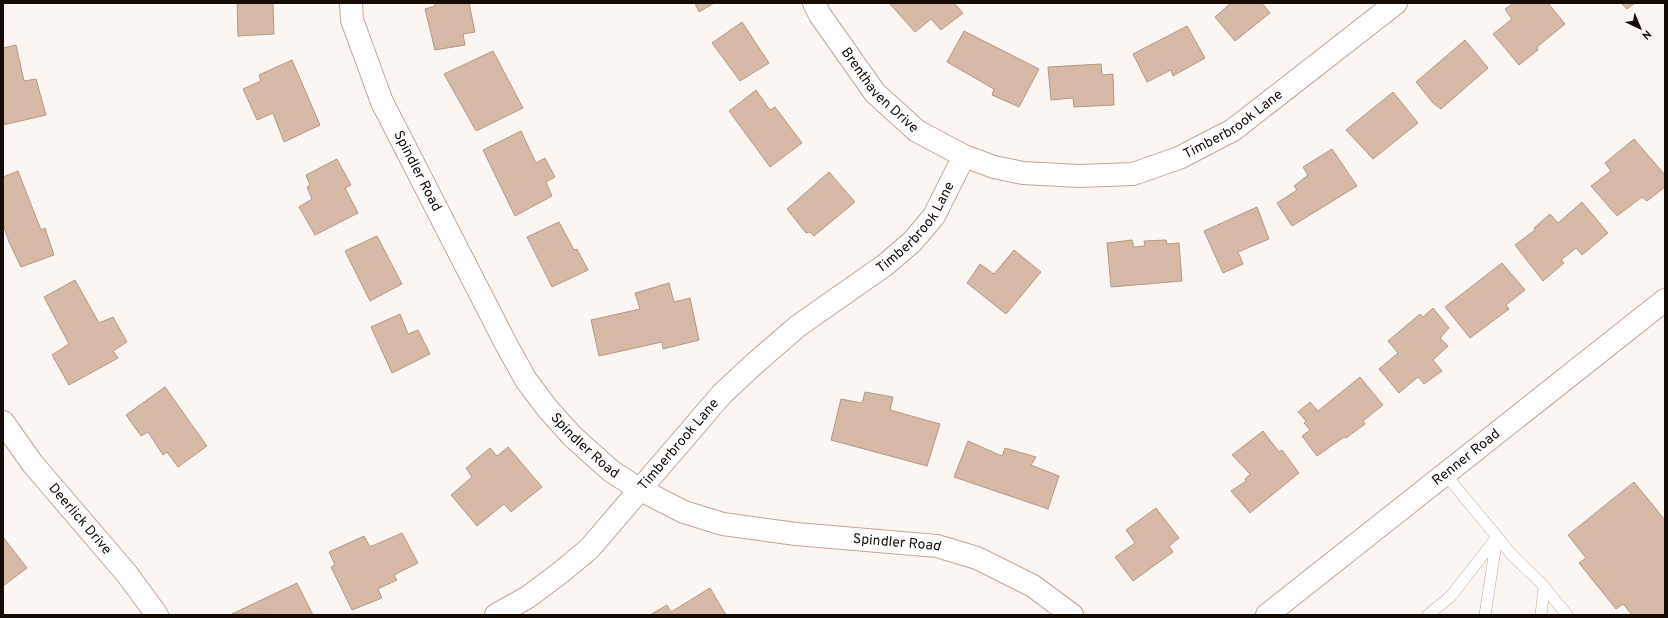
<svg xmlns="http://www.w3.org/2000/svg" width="1668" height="618" font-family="Overpass,sans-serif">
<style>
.building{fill:#d6baa7;stroke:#b49987}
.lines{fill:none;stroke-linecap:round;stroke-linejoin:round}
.service-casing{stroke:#c3a497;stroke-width:12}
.minor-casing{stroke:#c3a497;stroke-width:24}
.secondary-casing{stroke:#c3a497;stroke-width:24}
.service{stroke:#fff;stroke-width:11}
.minor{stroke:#fff;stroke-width:22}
.secondary{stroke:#fff;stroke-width:22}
.labels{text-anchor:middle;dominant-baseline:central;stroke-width:3.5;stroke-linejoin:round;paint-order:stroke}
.street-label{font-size:14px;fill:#150b07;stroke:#fcf6f3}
</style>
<rect width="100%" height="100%" fill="#fcf6f3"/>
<!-- building -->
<path class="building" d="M 237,3 L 273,3 L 274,34 L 238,36 Z
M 434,3 L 469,3 L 475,32 L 463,34 L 465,45 L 435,50 L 425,9 L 435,6 Z
M 695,3 L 714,3 L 699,12 Z
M 889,3 L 954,3 L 963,13 L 941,30 L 931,19 L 915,32 Z
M 1231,3 L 1262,3 L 1270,13 L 1235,41 L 1215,17 Z
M 1514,3 L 1548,3 L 1565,24 L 1537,47 L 1538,50 L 1519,65 L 1493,34 L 1512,19 L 1505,9 Z
M 1621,3 L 1635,3 L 1627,9 Z
M 742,22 L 769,63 L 740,81 L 712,43 Z
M 1187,26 L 1205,58 L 1173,76 L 1171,70 L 1147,82 L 1133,54 Z
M 964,31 L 1039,69 L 1019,107 L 992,95 L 994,89 L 947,62 Z
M 1465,40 L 1488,68 L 1441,109 L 1433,103 L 1416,82 Z
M 16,45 L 24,81 L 36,79 L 46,115 L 3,125 L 3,48 Z
M 493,51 L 523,108 L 476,131 L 444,74 Z
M 292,60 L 320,125 L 284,142 L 273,113 L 257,120 L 243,89 L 261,81 L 259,75 Z
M 1101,64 L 1102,75 L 1113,74 L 1114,105 L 1074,107 L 1073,98 L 1051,100 L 1048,67 Z
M 756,90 L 770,110 L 775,107 L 802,143 L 770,167 L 729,111 Z
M 1393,92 L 1418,123 L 1373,159 L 1346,130 Z
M 521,131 L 536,163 L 545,158 L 555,177 L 546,182 L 552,196 L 515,216 L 483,150 Z
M 1634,139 L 1665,175 L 1665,187 L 1647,201 L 1642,197 L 1617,216 L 1591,186 L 1611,171 L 1605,163 Z
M 1332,149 L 1357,186 L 1292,226 L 1277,203 L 1297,190 L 1294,186 L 1308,175 L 1303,167 Z
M 337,159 L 351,185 L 345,188 L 358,213 L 315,235 L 299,207 L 312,199 L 307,187 L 310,185 L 306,175 Z
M 18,171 L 41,230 L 45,228 L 54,255 L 21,267 L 9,242 L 3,224 L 3,177 Z
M 829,172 L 855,202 L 814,236 L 810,232 L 806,233 L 787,209 Z
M 1582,202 L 1608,233 L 1582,255 L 1576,248 L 1561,260 L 1564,263 L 1543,281 L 1515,245 L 1535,230 L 1534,228 L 1550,214 L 1558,223 Z
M 1257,207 L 1269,239 L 1238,252 L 1243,264 L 1223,273 L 1204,231 Z
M 559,222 L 574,250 L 577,249 L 588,270 L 552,287 L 527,237 Z
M 377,236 L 402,284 L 370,301 L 345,251 Z
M 1132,240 L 1134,247 L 1145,246 L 1144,241 L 1166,240 L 1167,244 L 1179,243 L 1182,281 L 1111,287 L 1107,243 Z
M 1014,250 L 1041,272 L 1006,314 L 967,283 L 980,264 L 994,274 Z
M 1502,263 L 1525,290 L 1506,305 L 1509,309 L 1470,338 L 1445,307 Z
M 75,280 L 99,323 L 113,317 L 127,342 L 113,351 L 118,358 L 69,385 L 52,355 L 69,344 L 44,297 Z
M 669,283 L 674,302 L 690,298 L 699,340 L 663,349 L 662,342 L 599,356 L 591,320 L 640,309 L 635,293 Z
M 1433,308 L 1449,328 L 1440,338 L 1448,346 L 1433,360 L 1442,371 L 1424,384 L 1418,377 L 1399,393 L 1379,369 L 1398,353 L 1388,341 L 1420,314 L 1423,317 Z
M 400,314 L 408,334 L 418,330 L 430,354 L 392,373 L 371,327 Z
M 1360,377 L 1383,405 L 1363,421 L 1365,424 L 1346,438 L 1344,437 L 1317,456 L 1302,436 L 1310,430 L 1304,423 L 1306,421 L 1298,412 L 1310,402 L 1318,411 Z
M 165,387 L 207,446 L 178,467 L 167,452 L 163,455 L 148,432 L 141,436 L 126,415 Z
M 865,392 L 893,397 L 890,410 L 940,424 L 927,466 L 831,440 L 841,399 L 862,403 Z
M 1263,431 L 1279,452 L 1282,450 L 1299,473 L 1250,513 L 1231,491 L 1246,481 L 1245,479 L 1250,474 L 1232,455 Z
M 968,441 L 1002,456 L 1005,448 L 1036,457 L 1031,465 L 1059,476 L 1048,509 L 954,477 Z
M 508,447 L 542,487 L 511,512 L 504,504 L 477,526 L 451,495 L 472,477 L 466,468 L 490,448 L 497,456 Z
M 1634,482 L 1665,520 L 1665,615 L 1632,615 L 1623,604 L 1616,609 L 1579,563 L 1586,558 L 1568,535 Z
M 1156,508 L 1179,538 L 1169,546 L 1173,552 L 1133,581 L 1115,557 L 1135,543 L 1126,530 Z
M 402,533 L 418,563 L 394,575 L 397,580 L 378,589 L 382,598 L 352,610 L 331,567 L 335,565 L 329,552 L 364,536 L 370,547 Z
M 3,537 L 27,568 L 3,586 Z
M 297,583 L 313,615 L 232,614 Z
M 710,588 L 726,615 L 650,615 L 667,605 L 671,612 Z"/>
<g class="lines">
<!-- service casing -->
<g class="service-casing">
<path id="service" d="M 1445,474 L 1512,555 L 1541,583 L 1567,615
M 1428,615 L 1451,596 L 1497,537
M 1485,615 L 1497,537
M 1541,615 L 1544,587"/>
</g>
<!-- minor casing -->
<g class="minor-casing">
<g id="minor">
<path id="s1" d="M 351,3 L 352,20 L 382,102 L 506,344 L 526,380 L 547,408 L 572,436 L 611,471 L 639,489 L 684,512 L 723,524 L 796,534 L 937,546 L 977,558 L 1033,586 L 1072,615"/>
<path id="s2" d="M 814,3 L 820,15 L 875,93 L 917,131 L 964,156 L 994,167 L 1023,173 L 1079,176 L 1133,174 L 1179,158 L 1233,130 L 1396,3"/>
<path id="s3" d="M 3,422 L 32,463 L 127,574 L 157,615"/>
<path id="s4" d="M 496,615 L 528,597 L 560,573 L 589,549 L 722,394 L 753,365 L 798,326 L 885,265 L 912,242 L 934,216 L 964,156"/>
</g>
</g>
<!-- secondary casing -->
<g class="secondary-casing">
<g id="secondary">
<path id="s5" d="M 1267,615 L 1665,300"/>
</g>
</g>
<!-- service -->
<use href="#service" class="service"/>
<!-- minor -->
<use href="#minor" class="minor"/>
<!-- secondary -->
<use href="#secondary" class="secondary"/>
</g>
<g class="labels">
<!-- street labels -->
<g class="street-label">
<text stroke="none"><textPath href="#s2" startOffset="110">Brenthaven Drive</textPath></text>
<text stroke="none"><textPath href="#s2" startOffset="503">Timberbrook Lane</textPath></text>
<text stroke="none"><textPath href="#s1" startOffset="182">Spindler Road</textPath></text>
<text stroke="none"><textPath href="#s4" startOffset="576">Timberbrook Lane</textPath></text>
<text stroke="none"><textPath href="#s1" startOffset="506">Spindler Road</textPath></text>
<text stroke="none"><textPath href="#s4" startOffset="252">Timberbrook Lane</textPath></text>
<text stroke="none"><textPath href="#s5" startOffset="254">Renner Road</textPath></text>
<text stroke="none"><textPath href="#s3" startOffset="124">Deerlick Drive</textPath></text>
<text stroke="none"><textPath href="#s1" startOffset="842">Spindler Road</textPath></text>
</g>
</g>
<!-- border -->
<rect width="1668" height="618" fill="none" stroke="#150b07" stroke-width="8"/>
<!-- north arrow -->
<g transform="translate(1640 28) rotate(136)" stroke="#fcf6f3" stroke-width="3" paint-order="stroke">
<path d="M0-3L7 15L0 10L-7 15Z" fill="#150b07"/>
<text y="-6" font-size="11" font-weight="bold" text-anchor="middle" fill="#150b07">N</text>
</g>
</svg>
